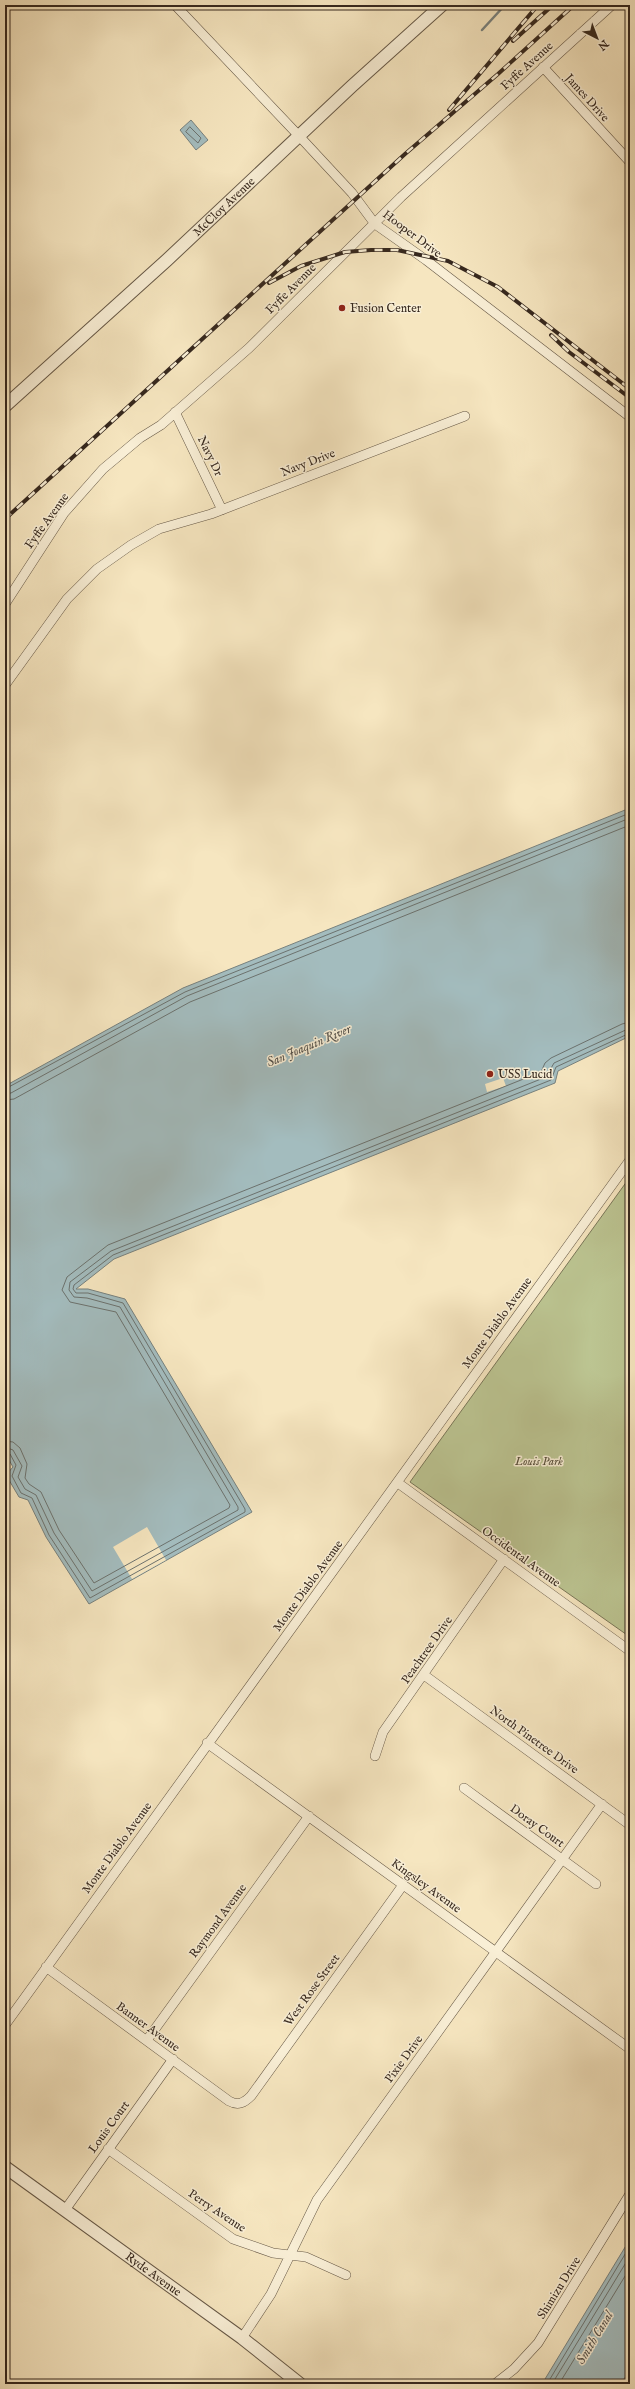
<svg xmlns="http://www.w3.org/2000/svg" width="635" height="2389" font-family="'IM FELL English',serif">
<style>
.green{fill:#bcc592;stroke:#797658}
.water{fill:#a3bcbe;stroke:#77817e}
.pier{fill:#f6e6c0}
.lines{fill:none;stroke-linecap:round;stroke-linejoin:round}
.shore{stroke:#6c726e;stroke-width:1}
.stream{stroke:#77817e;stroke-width:2.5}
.minor-casing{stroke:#665846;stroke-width:10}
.tertiary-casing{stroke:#665846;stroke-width:14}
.minor{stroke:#f9efd6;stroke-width:9}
.tertiary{stroke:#f9efd6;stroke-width:12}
.rail-casing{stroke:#36281e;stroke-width:4}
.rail{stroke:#f9efd6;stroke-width:2.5;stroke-dasharray:8;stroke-linecap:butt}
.poi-dot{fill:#8f2418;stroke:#f9efd6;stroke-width:1.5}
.labels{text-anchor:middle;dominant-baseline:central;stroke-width:3;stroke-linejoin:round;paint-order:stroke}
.street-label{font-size:12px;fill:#36281e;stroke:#f9efd6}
.poi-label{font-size:12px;fill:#36281e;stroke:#f9efd6;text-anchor:start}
.park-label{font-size:12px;font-style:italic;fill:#584f3b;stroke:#f9efd6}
.water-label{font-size:13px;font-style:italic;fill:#57544e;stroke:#f9efd6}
</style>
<rect width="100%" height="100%" fill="#f6e6c0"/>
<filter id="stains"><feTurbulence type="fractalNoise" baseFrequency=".005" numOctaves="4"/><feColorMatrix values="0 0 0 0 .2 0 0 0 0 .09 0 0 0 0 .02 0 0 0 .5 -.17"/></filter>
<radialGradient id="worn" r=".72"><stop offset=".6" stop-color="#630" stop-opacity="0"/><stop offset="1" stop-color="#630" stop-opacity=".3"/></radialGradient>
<!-- green -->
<path class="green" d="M 630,1177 L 630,1637 L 410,1482 Z"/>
<!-- water -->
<path class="water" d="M 191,120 L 208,140 L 196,150 L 180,130 Z
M 630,808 L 630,1036 L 558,1071 L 555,1083 L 114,1259 L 76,1289 L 88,1289 L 125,1299 L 252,1512 L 89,1604 L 46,1537 L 28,1500 L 19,1497 L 6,1475 L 13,1467 L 5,1453 L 5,1086 L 183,988 Z
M 630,2239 L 630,2369 L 621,2384 L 542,2384 Z"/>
<!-- pier -->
<path class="pier" d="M 503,1078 L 506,1086 L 487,1092 L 485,1084 Z
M 147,1527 L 166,1560 L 132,1579 L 113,1547 Z"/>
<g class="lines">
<!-- shore -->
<path class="shore" d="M 190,127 L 201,138 L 198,143 L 186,132 Z
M 5,1089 L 185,992 L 630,813
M 5,1094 L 11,1093 L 187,996 L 630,818
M 5,1100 L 14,1099 L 190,1002 L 630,825
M 5,1441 L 13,1442 L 20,1448 L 27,1464 L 25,1478 L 29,1484 L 41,1492 L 59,1530 L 94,1583 L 229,1508 L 230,1505 L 116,1312 L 70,1302 L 62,1290 L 67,1277 L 108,1245 L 541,1072 L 545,1063 L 551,1058 L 622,1024 L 630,1022
M 5,1447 L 13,1450 L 22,1466 L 18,1477 L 25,1489 L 36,1495 L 54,1533 L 92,1591 L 238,1510 L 238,1507 L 120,1307 L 87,1298 L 74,1297 L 69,1290 L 70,1282 L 111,1251 L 546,1077 L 554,1063 L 630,1028
M 5,1452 L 10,1454 L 16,1465 L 12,1476 L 21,1493 L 32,1498 L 49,1535 L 90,1598 L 245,1512 L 245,1509 L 123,1303 L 88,1293 L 76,1293 L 73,1289 L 74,1285 L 113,1255 L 551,1080 L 556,1067 L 630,1033
M 547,2384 L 630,2246
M 552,2384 L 630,2256
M 559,2384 L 630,2268"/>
<!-- stream -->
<path class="stream" d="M 482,30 L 505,5"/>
<!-- minor casing -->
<g class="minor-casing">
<path id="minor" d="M 175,5 L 300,137 L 352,193 L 375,224 L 426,260 L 630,417
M 543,67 L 630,162
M 175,412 L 222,510
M 5,604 L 64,513 L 103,469 L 140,438 L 161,425 L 249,348 L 401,197 L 612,5
M 5,685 L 67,599 L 97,569 L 131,545 L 159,529 L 211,514 L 465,416
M 398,1483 L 630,1651
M 424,1675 L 630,1825
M 207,1743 L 630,2049
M 375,1756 L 383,1732 L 504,1559
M 464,1788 L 596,1884
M 46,1967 L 229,2101 C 238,2106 244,2103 251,2096 L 403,1885
M 5,2025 L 630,1160
M 147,2040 L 309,1816
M 108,2149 L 233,2239 L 273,2253 L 306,2257 L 346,2275
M 65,2210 L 173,2059
M 242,2338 L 271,2294 L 317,2200 L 602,1804
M 495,2384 L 514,2369 L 538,2343 L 630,2194"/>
</g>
<!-- tertiary casing -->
<g class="tertiary-casing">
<g id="tertiary">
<path id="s1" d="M 5,406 L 167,260 L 352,86 L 442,5"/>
<path id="s2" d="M 5,2167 L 242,2338 L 300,2384"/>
</g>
</g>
<!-- minor -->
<use href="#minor" class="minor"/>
<!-- tertiary -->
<use href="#tertiary" class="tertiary"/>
<!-- rail casing -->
<g class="rail-casing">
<path id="rail" d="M 513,41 L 553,5
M 449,110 L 538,5
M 269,283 L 301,266 L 345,252 L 371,250 L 397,250 L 448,261 L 498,287 L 630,389
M 551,335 L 569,352 L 630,398
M 5,519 L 405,154 L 498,74 L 574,5"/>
</g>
<!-- rail -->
<use href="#rail" class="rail"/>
</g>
<!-- markers -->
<g class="poi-dot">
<circle cx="342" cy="308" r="4"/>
<circle cx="490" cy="1074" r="4"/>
</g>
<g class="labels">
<!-- street labels -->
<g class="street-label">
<text transform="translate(527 66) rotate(-42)">Fyffe Avenue</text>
<text transform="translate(587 98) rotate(48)">James Drive</text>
<text stroke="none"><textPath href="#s1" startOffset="296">McCloy Avenue</textPath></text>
<text transform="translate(412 234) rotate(37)">Hooper Drive</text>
<text transform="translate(291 289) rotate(-45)">Fyffe Avenue</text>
<text transform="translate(210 456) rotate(64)">Navy Dr</text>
<text transform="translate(308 463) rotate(-21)">Navy Drive</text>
<text transform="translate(47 521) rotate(-54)">Fyffe Avenue</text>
<text transform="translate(497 1323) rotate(-54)">Monte Diablo Avenue</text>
<text transform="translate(521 1557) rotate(36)">Occidental Avenue</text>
<text transform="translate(308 1586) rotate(-54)">Monte Diablo Avenue</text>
<text transform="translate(427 1650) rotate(-55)">Peachtree Drive</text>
<text transform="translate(534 1740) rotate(36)">North Pinetree Drive</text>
<text transform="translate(537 1826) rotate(36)">Doray Court</text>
<text transform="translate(117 1848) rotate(-54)">Monte Diablo Avenue</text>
<text transform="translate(426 1886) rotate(36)">Kingsley Avenue</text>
<text transform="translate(218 1921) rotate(-54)">Raymond Avenue</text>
<text transform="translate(312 1990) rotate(-54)">West Rose Street</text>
<text transform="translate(148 2027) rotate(36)">Banner Avenue</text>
<text transform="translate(404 2059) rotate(-54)">Pixie Drive</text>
<text transform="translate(109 2127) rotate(-54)">Louis Court</text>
<text transform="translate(217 2211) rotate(34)">Perry Avenue</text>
<text stroke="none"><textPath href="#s2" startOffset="183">Ryde Avenue</textPath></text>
<text transform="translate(559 2288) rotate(-58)">Shimizu Drive</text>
</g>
<!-- poi labels -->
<g class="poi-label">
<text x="350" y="308">Fusion Center</text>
<text x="498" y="1074">USS Lucid</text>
</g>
<!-- park labels -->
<g class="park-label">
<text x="539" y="1461">Louis Park</text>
</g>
<!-- water labels -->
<g class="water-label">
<text transform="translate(309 1046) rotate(-23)">San Joaquin River</text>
<text transform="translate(595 2338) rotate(-59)">Smith Canal</text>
</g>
</g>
<!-- margin -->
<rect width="635" height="2389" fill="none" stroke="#f6e6c0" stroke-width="20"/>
<rect x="6" y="6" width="623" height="2377" fill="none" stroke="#36281e" stroke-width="2"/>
<rect x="10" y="10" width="615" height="2369" fill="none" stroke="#36281e"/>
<!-- north arrow -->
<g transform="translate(597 38) rotate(138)" stroke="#f9efd6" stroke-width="3" paint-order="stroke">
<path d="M0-3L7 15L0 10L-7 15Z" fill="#36281e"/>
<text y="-6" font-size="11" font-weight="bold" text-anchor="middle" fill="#36281e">N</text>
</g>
<rect width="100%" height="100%" filter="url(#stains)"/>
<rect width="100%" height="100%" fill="url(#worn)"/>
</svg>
